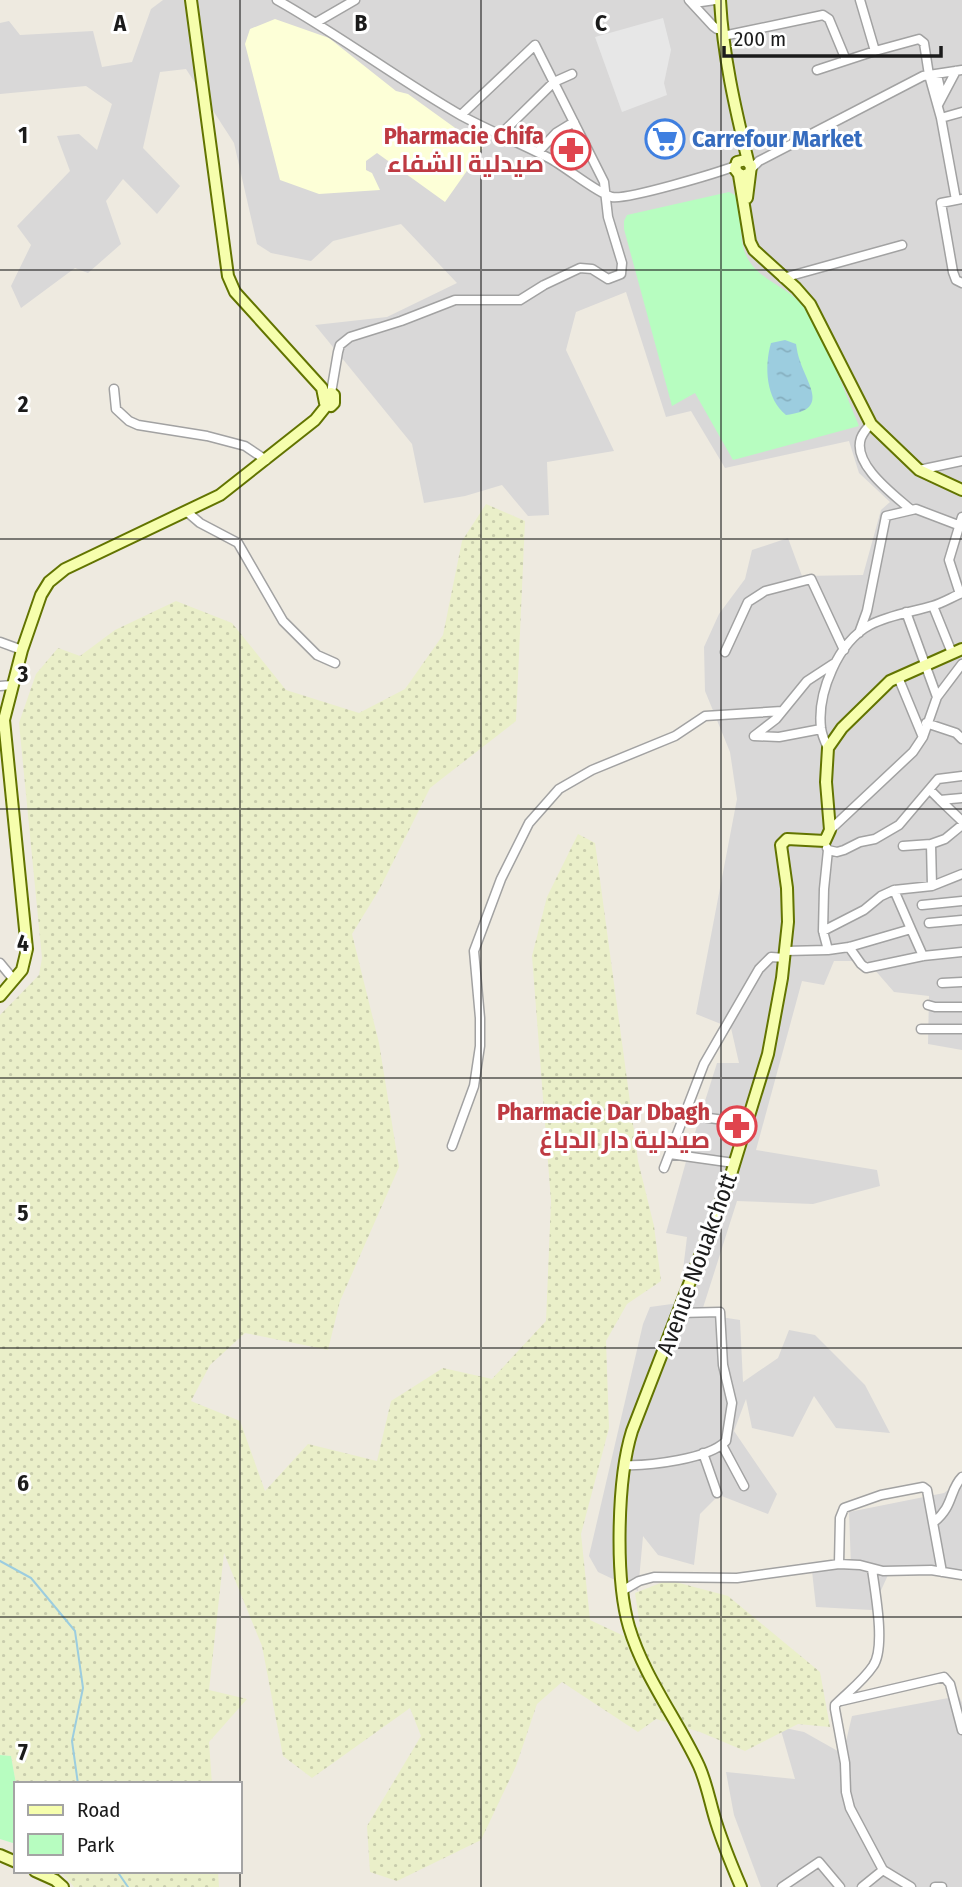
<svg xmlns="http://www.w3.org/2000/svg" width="962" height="1887" font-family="'Fira Sans Condensed',Cairo,sans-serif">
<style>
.residential{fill:#d9d8d8}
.education{fill:#fdffd7}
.farmland{fill:url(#farmland-dots)}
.park{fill:#b7fdc0}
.parking{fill:#e7e7e7}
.water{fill:url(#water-ripples)}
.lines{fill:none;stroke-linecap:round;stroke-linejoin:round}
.stream{stroke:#9ccddf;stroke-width:2}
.street-casing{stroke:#a2a2a2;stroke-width:11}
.secondary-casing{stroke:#627400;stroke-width:14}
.street{stroke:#fff;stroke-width:8}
.secondary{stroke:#f6fead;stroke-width:10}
.grid{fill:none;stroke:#1b1b1b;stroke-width:2;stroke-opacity:0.55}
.labels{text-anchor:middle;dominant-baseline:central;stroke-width:6;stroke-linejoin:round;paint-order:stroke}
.health-label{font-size:24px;font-weight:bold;fill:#be3a42;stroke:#fff;text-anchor:end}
.shop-label{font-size:24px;font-weight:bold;fill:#366cbe;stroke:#fff;text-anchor:start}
.street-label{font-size:24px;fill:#1b1b1b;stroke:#fff}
.grid-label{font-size:23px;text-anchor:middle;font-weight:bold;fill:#1b1b1b;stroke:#fff;stroke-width:6;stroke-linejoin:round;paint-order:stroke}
</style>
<defs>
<pattern id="farmland-dots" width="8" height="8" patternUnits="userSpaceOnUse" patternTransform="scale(1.75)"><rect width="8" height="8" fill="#eaefc9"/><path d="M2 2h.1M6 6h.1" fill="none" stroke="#c8ccac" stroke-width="1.8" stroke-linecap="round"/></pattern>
<pattern id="water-ripples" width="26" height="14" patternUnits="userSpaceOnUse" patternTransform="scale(1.75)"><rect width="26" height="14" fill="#9ccddf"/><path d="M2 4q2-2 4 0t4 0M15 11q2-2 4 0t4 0" fill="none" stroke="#86afbf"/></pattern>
</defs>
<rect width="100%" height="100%" fill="#eeeae0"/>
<!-- residential -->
<path class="residential" d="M 163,0 L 962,0 L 962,1050 L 928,1044 L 929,996 L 894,992 L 867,961 L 834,961 L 824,985 L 802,981 L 756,1150 L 877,1170 L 880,1186 L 813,1204 L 737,1201 L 701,1314 L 740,1320 L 743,1382 L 778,1358 L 789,1330 L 815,1335 L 865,1385 L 890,1433 L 836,1428 L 814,1396 L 793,1437 L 752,1428 L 746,1399 L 734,1431 L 777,1494 L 768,1514 L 719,1495 L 700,1514 L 694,1565 L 658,1555 L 643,1536 L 638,1591 L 598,1572 L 589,1556 L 643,1324 L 650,1307 L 679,1303 L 687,1237 L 666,1233 L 687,1158 L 717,1063 L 739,1063 L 731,1028 L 696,1014 L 737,799 L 730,752 L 705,691 L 704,647 L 719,614 L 745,579 L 752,550 L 788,538 L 802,576 L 863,575 L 881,510 L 890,502 L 859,473 L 849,441 L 725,468 L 691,411 L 666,417 L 626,292 L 576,312 L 566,350 L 614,451 L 547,462 L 549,515 L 528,516 L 502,485 L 465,496 L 424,503 L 412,444 L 315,325 L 387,317 L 457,283 L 401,224 L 333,241 L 311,261 L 271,253 L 257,244 L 234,143 L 186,69 L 160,72 L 143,148 L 180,186 L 157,214 L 123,179 L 106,201 L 121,244 L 88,273 L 75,268 L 21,308 L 11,286 L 31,245 L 17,226 L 70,171 L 57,136 L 79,134 L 97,150 L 112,104 L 86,86 L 0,94 L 0,23 L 9,21 L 20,35 L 93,31 L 102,67 L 132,62 L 151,9 Z
M 962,1480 L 962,1570 L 888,1575 L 872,1610 L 816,1607 L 812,1571 L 851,1566 L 849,1512 L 944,1493 Z
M 959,1696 L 962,1703 L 962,1887 L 761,1887 L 734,1815 L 726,1772 L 795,1779 L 780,1727 L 804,1732 L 843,1754 L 852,1716 Z"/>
<!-- education -->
<path class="education" d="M 275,19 L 329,38 L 396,91 L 408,94 L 483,148 L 445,202 L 377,153 L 366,161 L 366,170 L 372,173 L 380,190 L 319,194 L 280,180 L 245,44 L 250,29 Z"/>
<!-- farmland -->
<path class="farmland" d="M 486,504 L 525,521 L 516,721 L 430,788 L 379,890 L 352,934 L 379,1043 L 399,1167 L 340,1301 L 328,1350 L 245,1333 L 210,1365 L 191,1401 L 240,1421 L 265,1491 L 308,1444 L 377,1461 L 391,1401 L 443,1368 L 492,1379 L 546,1321 L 551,1201 L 532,956 L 547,897 L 578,834 L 595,843 L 638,1161 L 654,1226 L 661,1281 L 627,1304 L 606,1341 L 609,1428 L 581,1534 L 590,1620 L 624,1636 L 640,1626 L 635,1593 L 668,1580 L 728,1596 L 820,1672 L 830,1727 L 798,1724 L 745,1751 L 700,1732 L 656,1719 L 638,1732 L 562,1682 L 537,1704 L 516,1766 L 481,1840 L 397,1881 L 370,1872 L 367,1826 L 421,1736 L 410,1708 L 312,1778 L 283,1756 L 262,1646 L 224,1553 L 209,1690 L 247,1699 L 209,1742 L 212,1784 L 16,1784 L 11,1756 L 0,1755 L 0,1015 L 39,975 L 42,958 L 19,723 L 36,674 L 58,648 L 80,656 L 115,630 L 176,601 L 232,623 L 286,690 L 359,713 L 405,689 L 443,635 L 462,541 Z
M 61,1871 L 218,1871 L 219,1887 L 74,1887 Z"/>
<!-- park -->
<path class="park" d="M 729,192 L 739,197 C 742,215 739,233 744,250 C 754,281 789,285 805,309 C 828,345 843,388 859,426 L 733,460 L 695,393 L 672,406 L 624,229 L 624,221 L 627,215 Z
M 0,1755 L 11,1756 L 16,1784 L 16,1844 L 0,1839 Z"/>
<!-- parking -->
<path class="parking" d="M 663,18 L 671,50 L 664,83 L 667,95 L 622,112 L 595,37 Z"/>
<!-- water -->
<path class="water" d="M 785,340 L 796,344 C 797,350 798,356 800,361 C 808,386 830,410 786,415 C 766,399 764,367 771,343 Z"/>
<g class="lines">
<!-- stream -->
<path class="stream" d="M 0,1561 L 31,1578 L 75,1631 L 83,1688 L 72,1741 L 78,1784
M 117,1871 L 128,1887"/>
<!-- street casing -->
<g class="street-casing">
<path id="street" d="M 277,0 C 341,36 399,80 462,116 C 490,131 520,143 549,158 C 566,167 597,193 612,197 C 627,200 717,173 735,166
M 689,0 L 713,26 L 717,29 L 722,28
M 693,0 L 701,2 L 715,0
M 860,0 L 875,51
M 317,22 L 355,0
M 723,36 L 823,15 L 829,19 L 846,60
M 937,75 L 942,97
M 938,105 L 956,71
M 941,118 L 962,112
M 500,135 L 554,82 L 572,74
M 538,152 L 556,133 L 574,122
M 751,169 L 759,161 L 923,76 L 929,75 L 924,43 L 919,39 L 875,51 L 817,70
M 962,199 L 941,203 L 953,272 L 956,280 L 962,283
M 956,200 L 941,118 L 929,75 L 962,70
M 783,278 L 902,245
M 114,389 L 116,409 L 129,421 L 138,425 L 207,436 L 245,446 L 266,460
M 331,393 L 338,352 L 340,345 L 350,337 L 401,321 L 455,300 L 520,300 L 544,285 L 580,268 L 592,269 L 608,279 L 621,274 L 622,263 L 608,217 L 604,182 L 535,45 L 461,115
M 871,424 C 867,428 863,433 861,438 C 852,464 893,494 910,509
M 919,470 L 962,461
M 186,511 L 200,523 L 238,543 L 283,621 L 317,655 L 335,663
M 960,594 L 949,560 L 962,517
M 933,606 L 952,653
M 906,612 L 937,697
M 859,633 L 867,611 L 886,516 L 916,509 L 958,525
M 0,642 L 22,650
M 725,652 L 748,602 L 765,591 L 811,579 L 844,650
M 898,677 L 922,735
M 0,686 L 12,685
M 926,723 L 956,733 L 962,739
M 821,729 L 779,737 L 754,736 L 776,719 L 807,681 L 833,664
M 828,748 C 825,742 822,735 821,728 C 817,693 838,642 870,625 C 889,615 912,612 932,606 C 943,603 952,597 962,593
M 930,790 L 940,800 L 962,798
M 940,800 L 962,821
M 830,830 L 913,752 L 923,737 L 937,697 L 962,664
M 931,844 L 932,886
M 903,846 L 931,844 L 945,839 L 962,825
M 827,848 L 828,850 L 837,852 L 844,850 L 860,842 L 875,839 L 899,825 L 938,779 L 962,776
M 828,850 L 824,889 L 823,931 L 864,910 L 881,896 L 894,890 L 932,886 L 962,874
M 922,905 L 962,901
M 929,923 L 962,920
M 911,929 L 923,956
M 823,931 L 828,950
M 849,947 L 861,964 L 866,968 L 923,956 L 962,952
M 785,951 L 828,950 L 849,947 L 911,929 L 894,890
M 0,963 L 14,980
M 942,983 L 962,982
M 928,1005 L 935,1007 L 962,1007
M 921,1029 L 962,1029
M 686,1115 L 747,1123
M 452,1146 L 474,1086 L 480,1046 L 480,1018 L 474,951 L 501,879 L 529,823 L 559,789 L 592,770 L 675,736 L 705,716 L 782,711
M 670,1154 L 734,1163
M 664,1168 L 704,1064 L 759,969 L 771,957 L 785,958
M 722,1445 L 744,1486
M 703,1453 L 717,1493
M 624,1465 C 649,1466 709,1459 726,1441 L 732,1403 L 723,1365 L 720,1312 L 679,1313
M 934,1522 C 954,1506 949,1490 962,1477
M 839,1564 L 840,1518 L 844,1508 L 881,1495 L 923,1487 L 927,1490 L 942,1572
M 622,1591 L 639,1581 L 654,1577 L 737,1578 L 839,1564 L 860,1565 L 883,1571 L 931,1570 L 962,1575
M 841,1701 L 944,1677 L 950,1684 L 962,1730
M 883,1870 L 911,1887
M 782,1887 L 819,1862 L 840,1887
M 862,1887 L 883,1870 L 850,1808 L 846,1792 L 845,1763 L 835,1709 L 835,1705 C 848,1692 863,1681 873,1666 C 886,1648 875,1591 872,1569
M 935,1887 L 942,1887"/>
</g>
<!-- secondary casing -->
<g class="secondary-casing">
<path id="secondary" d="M 191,0 L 228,276 L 235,292 L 322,388 L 325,403 L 331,406 L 334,403 L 334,395 L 331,393 L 325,395
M 720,0 C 723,55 735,108 748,161
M 739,175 L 750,242 L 754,250 L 796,288 L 810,304 L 871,424 L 919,470 L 962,490
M 747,198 L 751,166 L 746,160 L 737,162 L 735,169 L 738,173 L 743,176 L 748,174
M 0,996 L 22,970 L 27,949 L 4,720 L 22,650 L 41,595 L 49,582 L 65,569 L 220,495 L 315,420 L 327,405
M 0,1855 L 16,1862
M 35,1871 L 55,1880 L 63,1887
M 741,1887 C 732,1866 723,1844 716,1822 C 710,1803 707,1784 699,1766 C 677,1719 644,1677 629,1627 C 615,1579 617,1479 632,1431 L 729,1181 L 768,1054 L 782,978 L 788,922 L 787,888 L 781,845 L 787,839 L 825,841 L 830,830 L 826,782 L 828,748 L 842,728 L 890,681 L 962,649"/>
</g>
<!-- street -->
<use href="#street" class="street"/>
<!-- secondary -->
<use href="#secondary" class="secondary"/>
</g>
<!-- grid -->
<path class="grid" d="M 240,0 L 240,1887M 481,0 L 481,1887M 721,0 L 721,1887M 0,270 L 962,270M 0,539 L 962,539M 0,809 L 962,809M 0,1078 L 962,1078M 0,1348 L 962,1348M 0,1617 L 962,1617"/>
<!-- icons -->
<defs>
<g id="supermarket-ring" transform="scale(2.0125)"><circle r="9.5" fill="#fff" stroke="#3f7fe0" stroke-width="1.5"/><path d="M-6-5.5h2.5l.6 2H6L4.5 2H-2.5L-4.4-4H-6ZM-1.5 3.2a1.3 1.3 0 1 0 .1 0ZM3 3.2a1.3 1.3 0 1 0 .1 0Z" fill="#3f7fe0"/></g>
<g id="pharmacy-ring" transform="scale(2.0125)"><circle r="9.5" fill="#fff" stroke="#e0444e" stroke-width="1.5"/><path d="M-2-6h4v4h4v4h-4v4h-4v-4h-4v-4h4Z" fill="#e0444e"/></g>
</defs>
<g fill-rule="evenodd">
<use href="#supermarket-ring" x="665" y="139"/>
<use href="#pharmacy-ring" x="571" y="150"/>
<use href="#pharmacy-ring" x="737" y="1126"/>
</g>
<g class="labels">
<!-- health labels -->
<g class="health-label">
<text x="544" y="136">Pharmacie Chifa<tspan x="544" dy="28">صيدلية الشفاء</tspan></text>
<text x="710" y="1112">Pharmacie Dar Dbagh<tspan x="710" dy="28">صيدلية دار الدباغ</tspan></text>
</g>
<!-- shop labels -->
<g class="shop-label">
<text x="692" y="139">Carrefour Market</text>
</g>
<!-- street labels -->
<g class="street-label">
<text transform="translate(697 1264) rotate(-70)">Avenue Nouakchott</text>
</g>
</g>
<g class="grid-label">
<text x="120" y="31">A</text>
<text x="361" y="31">B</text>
<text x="601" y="31">C</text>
<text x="23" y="143">1</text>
<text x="23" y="412">2</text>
<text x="23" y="682">3</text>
<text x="23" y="951">4</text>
<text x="23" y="1221">5</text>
<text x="23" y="1491">6</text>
<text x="23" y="1760">7</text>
</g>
<!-- legend -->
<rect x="14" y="1782" width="228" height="91" fill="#ffffff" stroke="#a4a4a4" stroke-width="2"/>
<rect x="28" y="1805" width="35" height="10" fill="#f6fead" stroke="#a4a4a4" stroke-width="2"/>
<text x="77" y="1817" font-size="21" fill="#1b1b1b">Road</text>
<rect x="28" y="1834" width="35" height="21" fill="#b7fdc0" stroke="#a4a4a4" stroke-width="2"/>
<text x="77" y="1852" font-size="21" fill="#1b1b1b">Park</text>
<!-- scale -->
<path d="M724 46v10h217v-10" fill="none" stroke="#1b1b1b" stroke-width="3.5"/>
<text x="734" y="46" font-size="21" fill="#1b1b1b" stroke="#ffffff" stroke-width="5" paint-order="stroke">200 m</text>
</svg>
